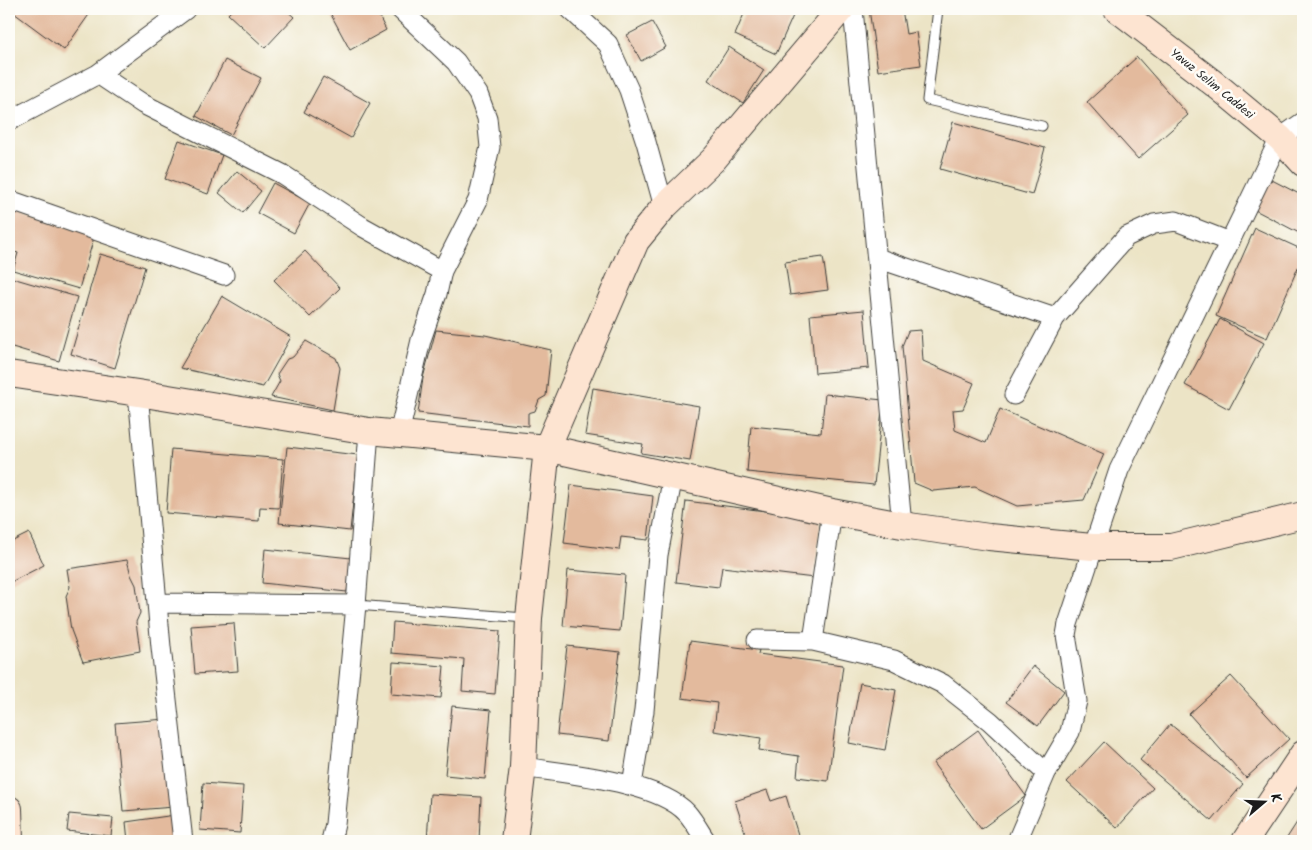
<svg xmlns="http://www.w3.org/2000/svg" width="1312" height="850" font-family="Kalam,sans-serif">
<style>
.building{fill:#e3ba9d}
.lines{fill:none;stroke-linecap:round;stroke-linejoin:round}
.lane-casing{stroke:#3b3a36;stroke-width:11}
.street-casing{stroke:#3b3a36;stroke-width:21}
.secondary-casing{stroke:#3b3a36;stroke-width:28}
.lane{stroke:#fff;stroke-width:9}
.street{stroke:#fff;stroke-width:19}
.secondary{stroke:#fde4d1;stroke-width:26}
.labels{text-anchor:middle;dominant-baseline:central;stroke-width:5;stroke-linejoin:round;paint-order:stroke}
.street-label{font-size:12px;fill:#1c1c1c;stroke:#fdfcf7}
</style>
<rect width="100%" height="100%" fill="#fdfcf7"/>
<filter id="ink" filterUnits="userSpaceOnUse"><feTurbulence type="fractalNoise" baseFrequency=".02" numOctaves="2"/><feDisplacementMap in="SourceGraphic" scale="10" xChannelSelector="R" yChannelSelector="G"/><feConvolveMatrix kernelMatrix="1 2 1 2 8 2 1 2 1" color-interpolation-filters="sRGB"/></filter>
<filter id="wash" filterUnits="userSpaceOnUse"><feTurbulence type="fractalNoise" baseFrequency=".0096" numOctaves="4" result="noise"/><feDisplacementMap in="SourceGraphic" scale="20" xChannelSelector="R" yChannelSelector="G"/><feGaussianBlur stdDeviation="1.12" result="paint"/><feColorMatrix in="noise" values="0 0 0 0 0 0 0 0 0 0 0 0 0 0 0 0 0 1.4 0 .05"/><feComposite in="paint" operator="in"/></filter>
<g filter="url(#wash)">
<rect width="100%" height="100%" fill="#ece4c6"/>
<g id="blocks">
<!-- building -->
<path class="building" d="M 17,9 L 93,9 L 64,50 L 14,13 Z
M 233,9 L 285,9 L 294,17 L 265,48 L 228,14 Z
M 328,9 L 375,9 L 386,30 L 350,50 Z
M 746,9 L 796,9 L 776,54 L 735,35 Z
M 869,9 L 902,9 L 906,34 L 916,32 L 921,65 L 878,71 Z
M 652,22 L 666,47 L 641,61 L 627,35 Z
M 729,47 L 764,70 L 743,103 L 708,80 Z
M 1137,57 L 1188,115 L 1138,159 L 1087,102 Z
M 225,60 L 261,78 L 231,135 L 196,116 Z
M 323,77 L 370,103 L 351,138 L 304,112 Z
M 953,122 L 1045,148 L 1032,195 L 940,169 Z
M 179,140 L 222,155 L 208,194 L 165,179 Z
M 237,171 L 261,191 L 243,213 L 219,193 Z
M 1270,179 L 1303,196 L 1303,235 L 1255,210 Z
M 273,183 L 310,203 L 294,233 L 257,213 Z
M 9,208 L 95,234 L 79,289 L 13,270 L 18,253 L 9,250 Z
M 1255,228 L 1303,250 L 1303,256 L 1267,338 L 1216,316 Z
M 305,251 L 340,288 L 310,317 L 274,280 Z
M 100,254 L 145,267 L 115,368 L 71,354 Z
M 823,257 L 828,290 L 790,295 L 785,262 Z
M 9,277 L 77,297 L 59,361 L 9,346 Z
M 222,296 L 291,337 L 263,387 L 180,368 Z
M 864,310 L 869,368 L 815,373 L 810,315 Z
M 1220,319 L 1264,343 L 1229,409 L 1185,385 Z
M 436,330 L 485,335 L 551,350 L 546,396 L 539,400 L 535,411 L 528,413 L 528,426 L 418,413 L 423,378 Z
M 921,330 L 923,361 L 974,383 L 963,409 L 953,410 L 955,430 L 986,443 L 1000,409 L 1104,454 L 1084,500 L 1017,506 L 975,487 L 933,491 L 914,483 L 902,346 L 908,331 Z
M 306,341 L 336,358 L 340,368 L 333,410 L 271,397 L 280,381 L 277,374 L 287,359 L 293,357 Z
M 593,388 L 699,406 L 690,461 L 641,453 L 643,444 L 585,435 Z
M 825,394 L 883,400 L 874,485 L 747,472 L 751,426 L 821,433 Z
M 287,447 L 358,455 L 350,531 L 279,523 Z
M 171,449 L 283,459 L 279,508 L 260,507 L 259,521 L 166,513 Z
M 571,485 L 653,496 L 648,540 L 621,537 L 619,550 L 564,543 Z
M 686,501 L 821,518 L 814,578 L 722,567 L 719,587 L 676,582 Z
M 29,533 L 44,565 L 9,583 L 9,543 Z
M 265,549 L 351,558 L 347,592 L 262,583 Z
M 127,560 L 131,575 L 136,585 L 140,613 L 136,622 L 140,651 L 83,662 L 71,630 L 66,596 L 70,587 L 67,569 Z
M 568,570 L 625,575 L 620,631 L 563,626 Z
M 393,622 L 500,631 L 495,694 L 462,691 L 464,659 L 391,653 Z
M 234,623 L 238,671 L 195,674 L 191,626 Z
M 690,641 L 759,650 L 758,654 L 843,665 L 828,781 L 797,777 L 799,756 L 759,750 L 761,738 L 714,731 L 717,703 L 682,698 Z
M 567,646 L 620,652 L 609,741 L 557,735 Z
M 393,662 L 444,666 L 441,698 L 391,694 Z
M 1033,666 L 1064,691 L 1038,726 L 1006,702 Z
M 1231,676 L 1289,739 L 1246,778 L 1189,714 Z
M 860,683 L 896,690 L 885,750 L 849,743 Z
M 452,706 L 491,710 L 485,779 L 445,775 Z
M 166,719 L 174,807 L 123,811 L 115,723 Z
M 1170,724 L 1243,784 L 1212,821 L 1140,760 Z
M 978,730 L 1026,796 L 981,829 L 933,763 Z
M 1104,742 L 1153,788 L 1117,828 L 1067,782 Z
M 203,783 L 243,786 L 240,833 L 200,830 Z
M 767,790 L 771,801 L 786,796 L 800,841 L 748,841 L 735,801 Z
M 430,794 L 481,797 L 479,841 L 427,841 Z
M 1303,813 L 1303,841 L 1285,841 Z
M 69,814 L 113,818 L 111,836 L 67,831 Z
M 175,815 L 179,841 L 128,841 L 126,822 Z"/>
</g>
</g>
<g filter="url(#ink)">
<use href="#blocks" fill-opacity="0" stroke="#3b3a36" stroke-width="1"/>
<g class="lines">
<!-- lane casing -->
<g class="lane-casing">
<path id="lane" d="M 938,9 L 927,100 L 1042,126
M 356,605 L 526,618"/>
</g>
<!-- street casing -->
<g class="street-casing">
<path id="street" d="M 570,9 L 608,44 L 629,90 L 646,142 L 664,207
M 853,9 L 902,525
M 98,74 L 143,104 L 282,174 L 363,227 L 442,271
M 9,121 L 98,74 L 186,9
M 9,200 L 224,275
M 877,258 L 1055,318
M 138,393 L 161,647 L 183,841
M 1014,395 L 1055,318 L 1126,237 L 1154,224 L 1176,221 L 1230,242
M 399,434 L 421,340 L 437,294 L 442,271 L 478,200 L 490,147 L 487,118 L 478,94 L 456,62 L 400,9
M 158,603 L 356,605
M 757,640 L 813,641 L 894,660 L 943,684 L 990,721 L 1046,773
M 813,641 L 832,512
M 523,767 C 567,774 657,781 687,813 C 694,821 700,832 706,841
M 632,785 L 644,711 L 658,555 L 673,476
M 331,841 L 335,824 L 356,605 L 369,431
M 1017,841 L 1046,773 L 1070,732 L 1077,701 L 1066,635 L 1068,624 L 1119,470 L 1280,138 L 1303,122"/>
</g>
<!-- secondary casing -->
<g class="secondary-casing">
<path id="secondary" d="M 1117,9 L 1221,89 L 1280,138 L 1303,163
M 9,374 L 138,393 L 369,431 L 547,448 L 832,512 L 902,525 L 989,537 L 1092,547 L 1171,547 L 1303,515
M 9,809 L 10,841
M 514,841 L 523,767 L 529,618 L 547,448 L 636,241 L 664,207 L 714,159 L 841,9
M 1245,841 L 1303,754"/>
</g>
<!-- lane -->
<use href="#lane" class="lane"/>
<!-- street -->
<use href="#street" class="street"/>
<!-- secondary -->
<use href="#secondary" class="secondary"/>
</g>
</g>
<g class="labels">
<!-- street labels -->
<g class="street-label">
<text transform="translate(1212 84) rotate(39)">Yavuz Selim Caddesi</text>
</g>
</g>
<!-- margin -->
<rect width="1312" height="850" fill="none" stroke="#fdfcf7" stroke-width="30"/>
<!-- north arrow -->
<g transform="translate(1264 802) rotate(71)" stroke="#fdfcf7" stroke-width="4" paint-order="stroke">
<path d="M0-4L9 19L0 12L-9 19Z" fill="#1c1c1c"/>
<text y="-8" font-size="14" font-weight="bold" text-anchor="middle" fill="#1c1c1c">K</text>
</g>
</svg>
